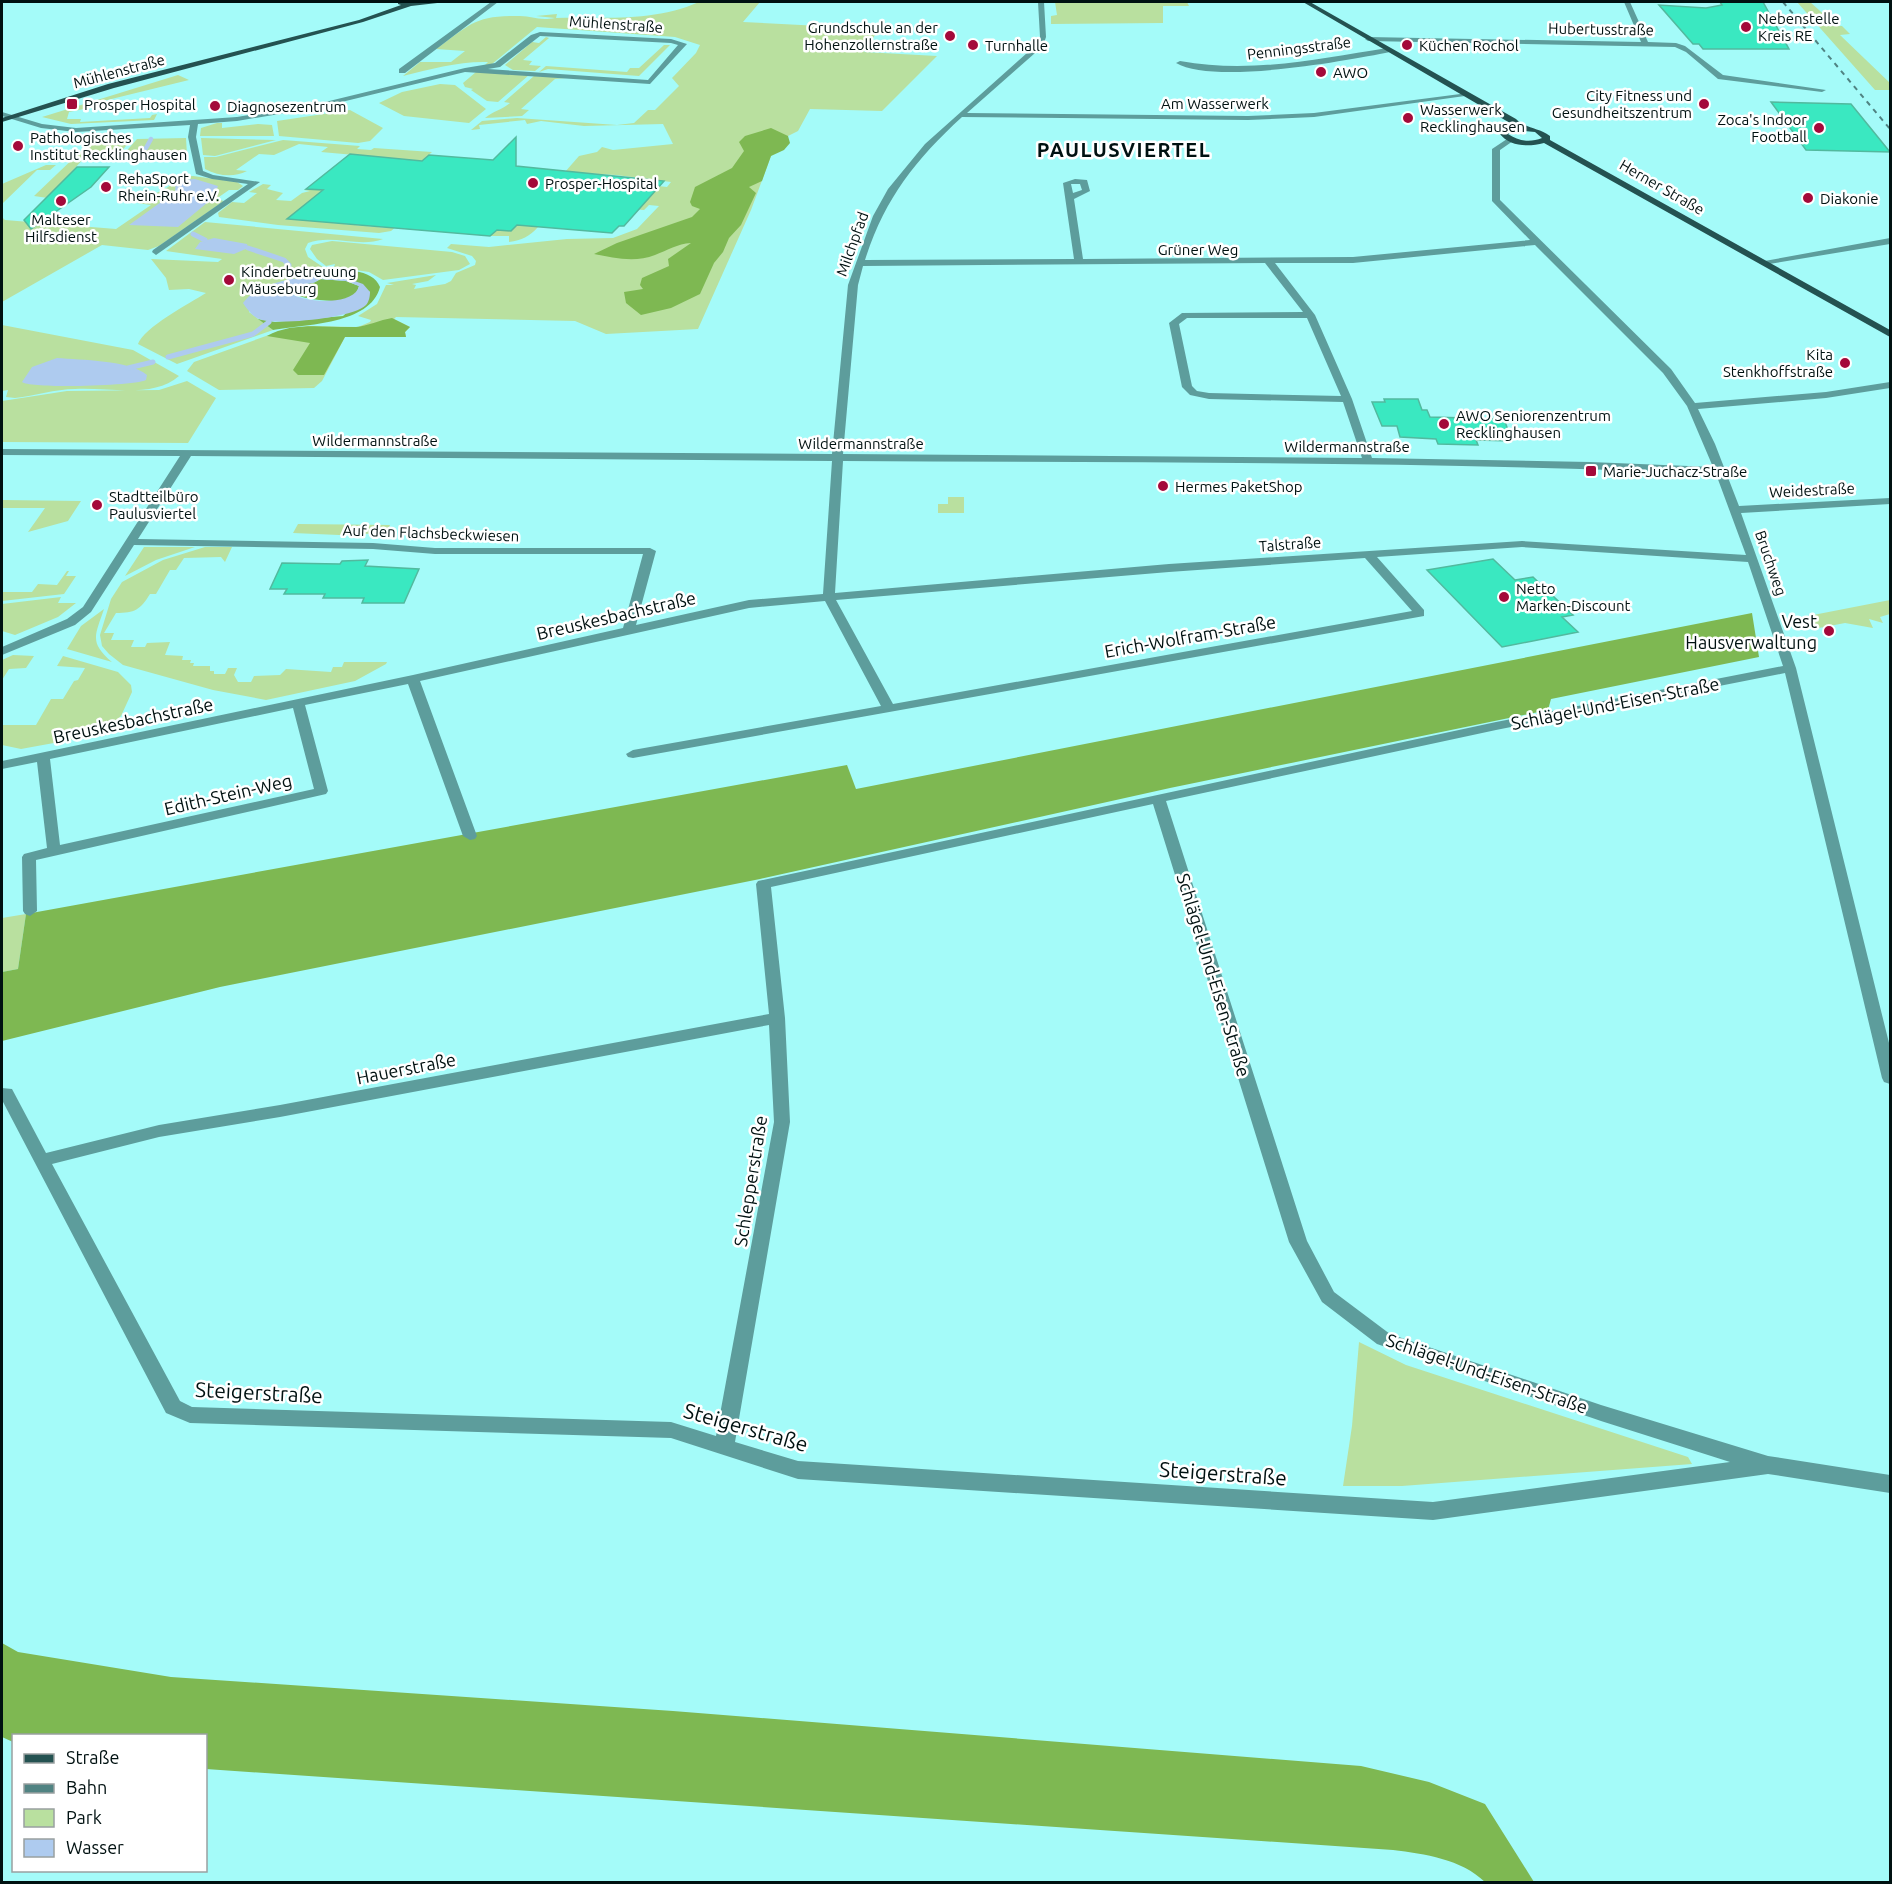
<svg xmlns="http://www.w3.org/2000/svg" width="1892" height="1884" font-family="Ubuntu,sans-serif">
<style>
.green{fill:#b9e09f}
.forest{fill:#7eb852}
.water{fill:#aecbef;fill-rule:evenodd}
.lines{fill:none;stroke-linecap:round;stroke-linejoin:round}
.stream-far1{stroke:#aecbef;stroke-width:4.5}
.stream{stroke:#aecbef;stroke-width:5}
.building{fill:#3ae8c1;stroke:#52b99e;stroke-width:1.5}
.minor{fill:#5d9d9c;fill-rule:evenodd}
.major{fill:#245251;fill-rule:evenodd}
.rail{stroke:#508382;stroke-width:2;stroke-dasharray:5 5;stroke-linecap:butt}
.poi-dot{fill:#a4093a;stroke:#fff;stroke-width:2}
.labels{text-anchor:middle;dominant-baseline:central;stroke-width:5;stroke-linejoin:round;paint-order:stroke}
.far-poi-label{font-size:15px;fill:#011;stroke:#fff;text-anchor:start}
.far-street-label{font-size:15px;fill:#011;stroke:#fff}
.street-label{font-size:18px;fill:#011;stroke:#fff}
.poi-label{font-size:18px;fill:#011;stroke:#fff;text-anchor:end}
.far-district-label{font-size:20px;font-weight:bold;letter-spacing:1.5px;fill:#011;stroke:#fff}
.near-street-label{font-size:21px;fill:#011;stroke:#fff}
</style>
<rect width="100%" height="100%" fill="#a4fbf9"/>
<!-- green -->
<path class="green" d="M 699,2 L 760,2 L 743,22 L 879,29 L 864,52 L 937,56 L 882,111 L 810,109 L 798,131 L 788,136 L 771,156 L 751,210 L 698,329 L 606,334 L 575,321 L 396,317 L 394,319 L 410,327 L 405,332 L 406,337 L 345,337 L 322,381 L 314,388 L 219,390 L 187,371 L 194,362 L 280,331 L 309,326 L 358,327 L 370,322 L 371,320 L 358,316 L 377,304 L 386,285 L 394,285 L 387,283 L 436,275 L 428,281 L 412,284 L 416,285 L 414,289 L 445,284 L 451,281 L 456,273 L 475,265 L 476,261 L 472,256 L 447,248 L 451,244 L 489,247 L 567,239 L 613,238 L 637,229 L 659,206 L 649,205 L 644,210 L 589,206 L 658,186 L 667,187 L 671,182 L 616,175 L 565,172 L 579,156 L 597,152 L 602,147 L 613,150 L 673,144 L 663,124 L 584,126 L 541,121 L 527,124 L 525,120 L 479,125 L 480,129 L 471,130 L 482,121 L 517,118 L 617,125 L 634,123 L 648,110 L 655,110 L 679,86 L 672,78 L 696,53 L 700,45 L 675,37 L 537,27 L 492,64 L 484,66 L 488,62 C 460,61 431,69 403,76 L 420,62 L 451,62 L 465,51 L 436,49 C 471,24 475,15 520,16 C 533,16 538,21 555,18 L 536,16 L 557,14 L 556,18 C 605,17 654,22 699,2 Z
M 1055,2 L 1187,2 L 1189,6 L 1163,6 L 1163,23 L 1051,24 L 1051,16 L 1057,15 Z
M 1797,2 L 1810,2 L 1837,26 L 1842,26 L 1850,34 L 1840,35 L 1890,83 L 1890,90 L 1875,90 Z
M 546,37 L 549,38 L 523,60 L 532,61 L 529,65 L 541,66 L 535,71 L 513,70 L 505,65 L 532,42 L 539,43 Z
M 664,45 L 670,45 L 639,76 L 548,69 L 539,72 L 546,66 L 627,72 L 630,68 L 639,68 Z
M 476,72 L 529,75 L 498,102 L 487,101 L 471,90 L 473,89 L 465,87 L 463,83 Z
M 178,75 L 189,80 L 91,104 L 94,107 L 69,112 L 67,119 L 81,119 L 80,122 L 150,118 L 152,115 L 157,114 L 154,120 L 71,124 L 42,117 Z
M 534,76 L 566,78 L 555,79 L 521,109 L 529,110 L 522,116 L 485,118 C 493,111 502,110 510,103 L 504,102 Z
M 440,84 L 455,85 L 486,109 L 469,123 L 404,116 L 379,103 L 402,92 Z
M 350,110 L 383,128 L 370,141 L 358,143 L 279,136 L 277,121 Z
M 217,123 L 222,123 L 222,128 L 258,124 L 272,125 L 274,136 L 200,136 L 201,128 Z
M 94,138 L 133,138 L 119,154 L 82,151 Z
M 186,138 L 187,155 L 123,155 L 137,139 Z
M 201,138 L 276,140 L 215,156 L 203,155 Z
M 283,140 L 360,146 L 357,149 L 371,150 L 374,148 L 432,152 L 422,161 L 321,152 L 328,147 L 299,144 L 274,155 L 259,154 L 236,170 L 247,171 C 233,178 219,176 205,169 L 204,157 L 216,157 Z
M 80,152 L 114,156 L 85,157 L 48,198 L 34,196 Z
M 46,165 L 56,165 L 50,170 L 37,170 L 2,204 L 2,184 Z
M 193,176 L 237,182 L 243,186 L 238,190 L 229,190 L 216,199 L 224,201 L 159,246 L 148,250 L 102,245 L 2,302 L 2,217 L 5,220 L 116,229 L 151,205 L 137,203 C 147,196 160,193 171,185 L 169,177 Z
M 263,184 L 271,185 L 267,189 L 283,193 L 276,200 L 291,201 L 302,193 L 310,191 L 304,190 L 306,189 L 331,191 L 361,214 L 300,209 L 288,219 L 388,228 L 409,216 L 391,231 L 379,233 L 278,225 L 219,217 L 218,213 L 232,202 L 244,203 L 257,193 L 249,192 Z
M 205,222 L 383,239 C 360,248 332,234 308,243 L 305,249 L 308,257 L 323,267 L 312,276 L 283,281 L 255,291 L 249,312 L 273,330 L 177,364 L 138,344 C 143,328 190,303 206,293 L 189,289 L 169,290 L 166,278 L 151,259 L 218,262 L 222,259 L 166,251 Z
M 518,224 L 538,227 C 529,237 522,240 509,242 L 509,236 L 490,236 L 497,230 Z
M 332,241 L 452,252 L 465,256 L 470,264 L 459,270 L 383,280 L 369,272 L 334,267 L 335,264 L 326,266 L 317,259 L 310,249 L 312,245 Z
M 2,325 L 133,350 L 179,376 C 153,399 108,387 75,389 C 55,389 35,396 15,398 L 6,397 L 8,390 L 2,391 Z
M 187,381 L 216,398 L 188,443 L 2,442 L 2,401 L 67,391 L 159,390 Z
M 948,497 L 964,497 L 964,513 L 938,513 L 938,504 L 948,504 Z
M 2,500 L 81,501 L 68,521 L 28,532 L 45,508 L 2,508 Z
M 298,524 L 390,525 L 387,533 L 339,535 L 293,533 Z
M 144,547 L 195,547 L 156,560 L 125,576 Z
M 205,547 L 232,547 L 225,562 L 221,557 L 184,558 L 176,570 L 170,570 L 156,594 L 150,594 C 140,610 135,613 116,613 L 104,633 L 114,633 L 111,640 L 134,640 L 131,647 L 145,647 L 147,643 L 170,642 L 165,655 L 183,656 L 182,660 L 191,660 L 190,663 L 194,663 L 193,666 L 210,666 L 210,671 L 214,671 L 214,674 L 225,674 L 228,668 L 237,668 L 234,675 L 238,682 L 251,682 L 254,676 L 280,675 L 286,669 L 331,672 L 333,667 L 342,667 L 344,662 L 387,662 L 386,664 L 355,681 L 266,700 L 213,690 L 123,665 L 109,654 L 102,646 L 100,635 L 111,599 L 122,582 L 163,560 Z
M 67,571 L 69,571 L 66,576 L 76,576 L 64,594 L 2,601 L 2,592 L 32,592 L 38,584 L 57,585 Z
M 61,597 L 58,603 L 76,603 L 58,617 L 15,635 L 2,631 L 2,604 Z
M 1890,600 L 1890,614 L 1880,617 L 1883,623 L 1869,619 L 1873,628 L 1845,623 L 1819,628 L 1813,621 L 1801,622 L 1808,616 Z
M 104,609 C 95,636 89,642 112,662 L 67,649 L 81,626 Z
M 13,655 L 34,656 L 26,668 L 9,669 L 2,680 L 2,660 Z
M 63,656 L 118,672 L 131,685 L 132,692 L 121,716 L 103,734 L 21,749 L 2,745 L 2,725 L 36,725 L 51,699 L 63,699 L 74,681 L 78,680 L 85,668 L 57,666 Z
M 26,914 L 18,969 L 2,972 L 2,918 Z
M 1359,1342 L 1406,1365 L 1688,1457 L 1692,1464 L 1402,1486 L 1343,1486 L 1352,1426 Z"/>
<!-- forest -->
<path class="forest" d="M 771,128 L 788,136 L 790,143 L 784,150 L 771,156 L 762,181 L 749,187 L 756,193 L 741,225 L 729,238 L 723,252 L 714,263 L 700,294 L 671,308 L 641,315 L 626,303 L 624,292 L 643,289 L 640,285 L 642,278 L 669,266 L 668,259 L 691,243 C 677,244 668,250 655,255 C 635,263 614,258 594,254 L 617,243 L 692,217 L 700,209 L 692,206 L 690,202 L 695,187 L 732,168 L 744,151 L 739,142 L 745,136 Z
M 323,267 C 340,270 373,268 380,287 C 370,325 306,324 273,330 L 258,319 L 275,322 L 343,316 L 370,292 L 349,279 L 312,276 Z
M 320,279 L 346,281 L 359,286 C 357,293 354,298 346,300 C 336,303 297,299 289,291 C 298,280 311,287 320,279 Z
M 392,318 L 410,327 L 405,332 L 406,337 L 345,337 L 324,375 L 298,375 L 293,370 L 310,343 L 267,336 C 293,321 327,328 356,327 C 367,326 380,320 392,318 Z
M 1752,613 L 1759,657 L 1551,699 L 1548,710 L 1170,788 L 760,879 L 220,987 L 2,1041 L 2,972 L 18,969 L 26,914 L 847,765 L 856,789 Z
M 2,1643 L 18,1652 L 171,1677 L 673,1711 L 1361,1766 L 1429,1782 L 1485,1804 L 1534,1882 L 1485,1882 C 1461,1859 1425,1854 1393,1850 L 206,1769 L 206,1736 L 14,1736 L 13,1742 L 2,1737 Z"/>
<!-- water -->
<path class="water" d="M 195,179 L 218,186 L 213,198 L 178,227 L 129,225 L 175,192 L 176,180 Z
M 214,238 L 247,244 L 248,248 L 234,254 L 195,249 L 200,242 Z
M 309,276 L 349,279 L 363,284 L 370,292 C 370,296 369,302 366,305 C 354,318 275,326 259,319 C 252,316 247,309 243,303 C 256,284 287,280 309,276 ZM 320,279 L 346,281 L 359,286 L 358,289 C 349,306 302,303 289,292 C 299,279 310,288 320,279 Z
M 57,358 C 81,360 129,360 147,375 L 146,380 C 134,386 31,389 22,382 L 32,367 Z"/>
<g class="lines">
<!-- stream-far1 -->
<path class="stream-far1" d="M 136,155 L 146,148 L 151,139
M 172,178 L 176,180"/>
<!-- stream -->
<path class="stream" d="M 193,234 L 205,240
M 248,248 L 284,260 L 289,265 L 288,276 L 291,280
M 168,357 L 253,334 L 269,322
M 128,368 L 153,362"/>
</g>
<!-- building -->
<path class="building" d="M 1720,2 L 1763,2 L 1789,49 L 1703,49 L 1699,44 L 1693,44 L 1659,5 L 1706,8 L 1722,5 Z
M 1771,102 L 1851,104 L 1890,152 L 1806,150 Z
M 516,137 L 516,166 L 664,181 L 624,226 L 619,226 L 612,233 L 517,225 L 511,231 L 497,230 L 490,236 L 287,219 L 323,190 L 306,189 L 350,154 L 422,161 L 429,155 L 493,160 Z
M 77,167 L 109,167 L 91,187 L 31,229 L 24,220 Z
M 1384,399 L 1418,399 L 1422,410 L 1427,410 L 1430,417 L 1504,419 L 1512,441 L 1476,440 L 1478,445 L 1438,444 L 1436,439 L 1400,437 L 1397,426 L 1382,426 L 1372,402 L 1385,402 Z
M 1493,559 L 1515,580 L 1533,577 L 1573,615 L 1562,617 L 1578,632 L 1502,647 L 1427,570 Z
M 368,560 L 365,566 L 419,569 L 404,603 L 362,603 L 364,598 L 323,598 L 325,594 L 284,594 L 287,589 L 270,589 L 282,563 L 340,564 L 342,561 Z"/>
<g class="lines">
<!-- minor -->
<path class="minor" d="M 491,2 L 498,2 L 405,73 L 399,73 L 399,69 Z
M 1038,2 L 1044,2 L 1046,37 L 1043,46 L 967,113 L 1248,116 L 1314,113 L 1468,93 L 1472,95 L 1314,117 L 1248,120 L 962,117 C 915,160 884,200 865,260 L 1074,259 L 1063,183 L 1075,179 L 1087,180 L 1090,191 L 1074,199 L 1083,259 L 1353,257 L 1530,240 L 1492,201 L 1492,149 L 1510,137 L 1514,139 L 1513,141 L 1500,150 L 1500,200 L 1671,369 L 1695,403 L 1826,392 L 1890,382 L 1890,388 L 1826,398 L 1698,409 L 1715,444 L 1739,506 L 1890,498 L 1890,504 L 1741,513 L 1796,668 L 1890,1047 L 1890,1084 L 1884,1082 L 1882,1078 L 1785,673 L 1496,730 L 1166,801 L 1307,1241 L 1334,1292 L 1390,1334 L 1601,1405 L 1768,1456 L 1890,1475 L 1890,1493 L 1768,1474 L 1433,1520 L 798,1479 L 671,1438 L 190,1423 L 166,1413 L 2,1100 L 2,1088 L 12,1089 L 46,1153 L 159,1125 L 280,1105 L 769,1014 L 756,884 L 758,881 L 1496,722 L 1783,666 L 1748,562 L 1522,547 L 1377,557 L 1424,610 L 1424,616 L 633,758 L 628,757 L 626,754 L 633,750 L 881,706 L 825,601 L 749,608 L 420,681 L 477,836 L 475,839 L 470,840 L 463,836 L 408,684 L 305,705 L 328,791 L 326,794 L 36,860 L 37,911 L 30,916 L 25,914 L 23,911 L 22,857 L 24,854 L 47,848 L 37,762 L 2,769 L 2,761 L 413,675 L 623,628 L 643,554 L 435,554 L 373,549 L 134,545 L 91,612 L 75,625 L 2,655 L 2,647 L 67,619 L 83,607 L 180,456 L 2,455 L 2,449 L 832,454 L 848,285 L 873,216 L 888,189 L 925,144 L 1036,45 L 1040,37 ZM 1071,184 L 1080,184 L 1082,190 L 1073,193 ZM 1535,245 L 1663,373 L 1687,406 L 1713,467 L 1590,462 L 1372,458 L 1352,399 L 1315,315 L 1275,263 L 1353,263 ZM 1265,263 L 1303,312 L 1182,313 L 1169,323 L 1182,387 L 1190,395 L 1209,399 L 1343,402 L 1362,458 L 843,454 L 858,285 L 863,266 ZM 1187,318 L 1307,318 L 1341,396 L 1209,393 L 1197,391 L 1192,386 L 1179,324 ZM 191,456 L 832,461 L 823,594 L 749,600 L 636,625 L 656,551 L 650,548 L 435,548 L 373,543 L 138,539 ZM 843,461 C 1134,463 1425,461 1716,474 L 1746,555 L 1522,541 L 1169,564 L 835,593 ZM 1365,558 L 1412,611 L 893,704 L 836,600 L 1169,572 ZM 293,708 L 314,789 L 60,845 L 50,759 ZM 1153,804 L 1289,1242 L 1322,1302 L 1377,1344 L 1601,1421 L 1730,1462 L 1433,1502 L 798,1461 L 735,1442 L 790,1122 L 785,1018 L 771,887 ZM 769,1025 L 774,1122 L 716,1436 L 671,1422 L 192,1407 L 180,1401 L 52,1164 L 159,1137 L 280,1117 Z
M 1624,2 L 1630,2 L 1648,42 L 1676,43 L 1685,46 L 1723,75 L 1826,90 L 1822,92 L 1718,79 L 1686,52 L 1675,47 L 1368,41 L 1365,39 L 1368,37 L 1641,42 Z
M 540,32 L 671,39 L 687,44 L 650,84 L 465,72 L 321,107 L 237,121 L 198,124 L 196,137 L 203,171 L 213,175 L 260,182 L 156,255 L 152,252 L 153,250 L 248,184 L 212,179 L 196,174 L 188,137 L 190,125 L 76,132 L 41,128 L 2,116 L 2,112 L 42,124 L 76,128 L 237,117 L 321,103 L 465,68 L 495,63 L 531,35 ZM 540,36 L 671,43 L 678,45 L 648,80 L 488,69 L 500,67 Z
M 1387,48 L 1390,52 C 1345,61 1214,85 1176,63 L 1180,61 C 1250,74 1318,59 1387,48 Z
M 1890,238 L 1890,244 L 1763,265 L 1759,262 Z"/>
<!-- major -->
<path class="major" d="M 398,2 L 446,2 L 411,6 L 363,22 L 114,88 L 2,122 L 2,118 L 108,84 L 359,20 L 401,5 L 398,4 Z
M 1303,2 L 1310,2 L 1516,119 C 1526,129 1538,127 1550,136 L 1550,140 L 1890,330 L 1890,337 L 1544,143 C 1528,147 1510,147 1499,133 L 1514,126 L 1510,123 ZM 1514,130 L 1535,132 L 1542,138 C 1530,143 1518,141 1508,134 Z"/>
<!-- rail -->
<path class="rail" d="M 1783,2 L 1890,129"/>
</g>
<!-- markers -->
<g class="poi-dot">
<circle cx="1746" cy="27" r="6"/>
<circle cx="950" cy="36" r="6"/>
<circle cx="973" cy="45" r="6"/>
<circle cx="1407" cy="45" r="6"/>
<circle cx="1321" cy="72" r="6"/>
<rect x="66" y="98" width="12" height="12" rx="3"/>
<circle cx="1704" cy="104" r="6"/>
<circle cx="215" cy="106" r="6"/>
<circle cx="1408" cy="118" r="6"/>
<circle cx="1819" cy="128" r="6"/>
<circle cx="18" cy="146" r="6"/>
<circle cx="533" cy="183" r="6"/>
<circle cx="106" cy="187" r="6"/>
<circle cx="1808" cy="198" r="6"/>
<circle cx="61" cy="201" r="6"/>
<circle cx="229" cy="280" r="6"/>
<circle cx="1845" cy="363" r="6"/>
<circle cx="1444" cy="424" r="6"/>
<rect x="1585" y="465" width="12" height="12" rx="3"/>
<circle cx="1163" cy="486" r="6"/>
<circle cx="97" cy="505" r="6"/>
<circle cx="1504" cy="597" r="6"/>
<circle cx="1829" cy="631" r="6"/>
</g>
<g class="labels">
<!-- far-poi labels -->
<g class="far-poi-label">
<text x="1758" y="18">Nebenstelle<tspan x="1758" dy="17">Kreis RE</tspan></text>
<text x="938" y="27" text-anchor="end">Grundschule an der<tspan x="938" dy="17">Hohenzollernstraße</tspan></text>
<text x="985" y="45">Turnhalle</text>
<text x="1419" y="45">Küchen Rochol</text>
<text x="1333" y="72">AWO</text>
<text x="1692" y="95" text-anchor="end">City Fitness und<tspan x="1692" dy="17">Gesundheitszentrum</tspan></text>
<text x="84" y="104">Prosper Hospital</text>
<text x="227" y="106">Diagnosezentrum</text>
<text x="1420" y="109">Wasserwerk<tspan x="1420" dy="17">Recklinghausen</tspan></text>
<text x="1807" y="119" text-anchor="end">Zoca's Indoor<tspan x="1807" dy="17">Football</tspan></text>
<text x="30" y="137">Pathologisches<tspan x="30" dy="17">Institut Recklinghausen</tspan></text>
<text x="118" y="178">RehaSport<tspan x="118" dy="17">Rhein-Ruhr e.V.</tspan></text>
<text x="545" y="183">Prosper-Hospital</text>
<text x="1820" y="198">Diakonie</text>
<text x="61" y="219" text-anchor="middle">Malteser<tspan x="61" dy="17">Hilfsdienst</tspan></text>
<text x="241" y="271">Kinderbetreuung<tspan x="241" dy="17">Mäuseburg</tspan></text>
<text x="1833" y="354" text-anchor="end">Kita<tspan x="1833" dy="17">Stenkhoffstraße</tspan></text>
<text x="1456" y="415">AWO Seniorenzentrum<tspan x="1456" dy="17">Recklinghausen</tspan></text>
<text x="1603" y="471">Marie-Juchacz-Straße</text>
<text x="1175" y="486">Hermes PaketShop</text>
<text x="109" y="496">Stadtteilbüro<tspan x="109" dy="17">Paulusviertel</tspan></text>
<text x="1516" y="588">Netto<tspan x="1516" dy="17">Marken-Discount</tspan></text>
</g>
<!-- far-street labels -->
<g class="far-street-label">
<text transform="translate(616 24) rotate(4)">Mühlenstraße</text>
<text transform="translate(1601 29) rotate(1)">Hubertusstraße</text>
<text transform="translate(1299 48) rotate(-7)">Penningsstraße</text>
<text transform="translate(119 71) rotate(-15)">Mühlenstraße</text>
<text x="1215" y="103">Am Wasserwerk</text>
<text transform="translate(1662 187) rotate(30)">Herner Straße</text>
<text transform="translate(852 244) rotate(-70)">Milchpfad</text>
<text x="1198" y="249">Grüner Weg</text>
<text x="375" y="440">Wildermannstraße</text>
<text x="861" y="443">Wildermannstraße</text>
<text x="1347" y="446">Wildermannstraße</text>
<text transform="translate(1812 490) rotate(-3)">Weidestraße</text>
<text transform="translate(431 533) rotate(2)">Auf den Flachsbeckwiesen</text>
<text transform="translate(1290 544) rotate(-4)">Talstraße</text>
<text transform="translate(1771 563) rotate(71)">Bruchweg</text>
</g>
<!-- street labels -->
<g class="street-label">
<text transform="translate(616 615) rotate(-13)">Breuskesbachstraße</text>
<text transform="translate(1190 636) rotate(-10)">Erich-Wolfram-Straße</text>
<text transform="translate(1615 703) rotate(-11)">Schlägel-Und-Eisen-Straße</text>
<text transform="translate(133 720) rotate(-12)">Breuskesbachstraße</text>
<text transform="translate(228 794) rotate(-13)">Edith-Stein-Weg</text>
<text transform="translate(1214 975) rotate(73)">Schlägel-Und-Eisen-Straße</text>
<text transform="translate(406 1068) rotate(-11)">Hauerstraße</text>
<text transform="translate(750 1181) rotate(-81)">Schlepperstraße</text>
<text transform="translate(1487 1373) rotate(19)">Schlägel-Und-Eisen-Straße</text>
</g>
<!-- poi labels -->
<g class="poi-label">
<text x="1817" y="621">Vest<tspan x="1817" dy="21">Hausverwaltung</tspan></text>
</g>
<!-- far-district labels -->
<g class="far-district-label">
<text x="1124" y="149">PAULUSVIERTEL</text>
</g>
<!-- near-street labels -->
<g class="near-street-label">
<text transform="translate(259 1392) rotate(3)">Steigerstraße</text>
<text transform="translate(746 1427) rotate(16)">Steigerstraße</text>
<text transform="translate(1223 1473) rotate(4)">Steigerstraße</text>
</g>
</g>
<!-- border -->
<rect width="1892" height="1884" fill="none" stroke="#001111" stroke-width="6"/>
<!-- legend -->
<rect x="12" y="1734" width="195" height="138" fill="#ffffff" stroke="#99a0a0" stroke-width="1.5"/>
<rect x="24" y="1754" width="30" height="9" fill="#245251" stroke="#99a0a0" stroke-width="1.5"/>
<text x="66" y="1764" font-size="18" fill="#001111">Straße</text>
<rect x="24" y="1784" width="30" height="9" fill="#508382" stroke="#99a0a0" stroke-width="1.5"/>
<text x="66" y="1794" font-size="18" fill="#001111">Bahn</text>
<rect x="24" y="1809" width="30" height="18" fill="#b9e09f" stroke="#99a0a0" stroke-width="1.5"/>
<text x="66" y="1824" font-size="18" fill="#001111">Park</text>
<rect x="24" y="1839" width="30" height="18" fill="#aecbef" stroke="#99a0a0" stroke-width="1.5"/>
<text x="66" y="1854" font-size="18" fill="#001111">Wasser</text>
</svg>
